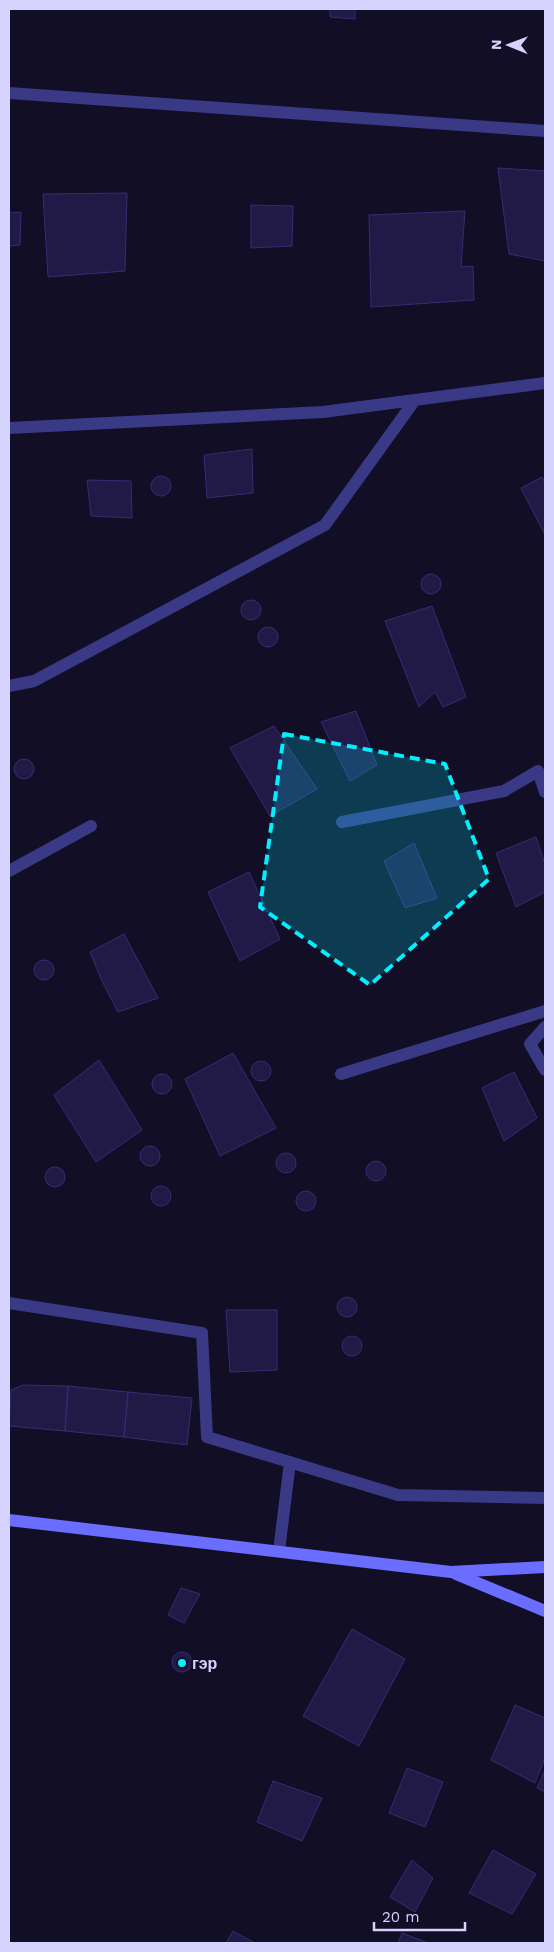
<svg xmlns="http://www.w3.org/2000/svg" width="554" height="1952" font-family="'Work Sans',sans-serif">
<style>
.building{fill:#211a47;stroke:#372c73}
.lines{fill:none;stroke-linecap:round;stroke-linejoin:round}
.street{stroke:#393985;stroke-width:12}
.secondary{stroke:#6a6dff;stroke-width:12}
.marked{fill:#00f0fe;fill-opacity:0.2;stroke:#00f0fe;stroke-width:4;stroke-dasharray:10 6;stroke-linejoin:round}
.poi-dot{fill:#00f0fe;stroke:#110e26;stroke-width:2}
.labels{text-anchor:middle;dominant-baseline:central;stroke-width:4;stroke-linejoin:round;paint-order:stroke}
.poi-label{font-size:16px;font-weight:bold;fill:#d6d3ff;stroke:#110e26;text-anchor:start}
</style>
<rect width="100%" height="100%" fill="#110e26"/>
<!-- building -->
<path class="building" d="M 330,9 L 355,9 L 355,19 L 330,17 Z
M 498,168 L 545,171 L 545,261 L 509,254 Z
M 127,193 L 125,271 L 48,277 L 43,194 Z
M 251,205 L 293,206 L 292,246 L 251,248 Z
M 465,211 L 461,267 L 473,266 L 474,300 L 371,307 L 369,215 Z
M 21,212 L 20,245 L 9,246 L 9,213 Z
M 252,449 L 253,493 L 207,498 L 204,455 Z
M151 486a10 10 0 1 1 20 0a10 10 0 1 1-20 0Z
M 542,477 L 545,483 L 545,535 L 521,488 Z
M 87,480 L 131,481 L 132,518 L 91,516 Z
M421 584a10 10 0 1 1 20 0a10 10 0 1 1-20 0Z
M241 610a10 10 0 1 1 20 0a10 10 0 1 1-20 0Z
M 432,606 L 466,697 L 443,707 L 435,692 L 419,707 L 385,621 Z
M258 637a10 10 0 1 1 20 0a10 10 0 1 1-20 0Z
M 356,711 L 377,765 L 350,781 L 321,722 Z
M 274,726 L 317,789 L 270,816 L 230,748 Z
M14 769a10 10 0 1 1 20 0a10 10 0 1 1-20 0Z
M 536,837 L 545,864 L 545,892 L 516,907 L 496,853 Z
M 414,843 L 437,898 L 405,908 L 384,861 Z
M 249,872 L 280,939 L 240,961 L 208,892 Z
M 124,934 L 158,998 L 118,1012 L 101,979 L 90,952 Z
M34 970a10 10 0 1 1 20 0a10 10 0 1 1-20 0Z
M 233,1053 L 276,1128 L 220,1156 L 185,1079 Z
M 99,1060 L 142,1130 L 96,1162 L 54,1095 Z
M251 1071a10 10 0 1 1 20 0a10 10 0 1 1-20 0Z
M 514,1072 L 537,1118 L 504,1141 L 482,1088 Z
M152 1084a10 10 0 1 1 20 0a10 10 0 1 1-20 0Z
M140 1156a10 10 0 1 1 20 0a10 10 0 1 1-20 0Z
M276 1163a10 10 0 1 1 20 0a10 10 0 1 1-20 0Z
M366 1171a10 10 0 1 1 20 0a10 10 0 1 1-20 0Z
M45 1177a10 10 0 1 1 20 0a10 10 0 1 1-20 0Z
M151 1196a10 10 0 1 1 20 0a10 10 0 1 1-20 0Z
M296 1201a10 10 0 1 1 20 0a10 10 0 1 1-20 0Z
M337 1307a10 10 0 1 1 20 0a10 10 0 1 1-20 0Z
M 226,1310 L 277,1310 L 277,1370 L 230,1372 Z
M342 1346a10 10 0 1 1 20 0a10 10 0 1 1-20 0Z
M 23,1385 L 68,1386 L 65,1431 L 9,1426 L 11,1390 Z
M 68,1386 L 128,1392 L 124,1437 L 65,1431 Z
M 128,1392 L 192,1398 L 187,1445 L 124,1437 Z
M 181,1588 L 200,1594 L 184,1623 L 168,1615 Z
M 352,1629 L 405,1659 L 359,1746 L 303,1716 Z
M172 1662a10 10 0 1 1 20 0a10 10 0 1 1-20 0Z
M 515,1705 L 545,1718 L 545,1758 L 535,1783 L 491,1760 Z
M 407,1768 L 443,1782 L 425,1827 L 389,1813 Z
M 545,1770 L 545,1792 L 537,1788 Z
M 273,1781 L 322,1798 L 302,1841 L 257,1822 Z
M 493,1850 L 536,1874 L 512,1914 L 469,1893 Z
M 412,1860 L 433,1878 L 415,1912 L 390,1897 Z
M 233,1931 L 255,1943 L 226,1943 Z
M 402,1933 L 428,1943 L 398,1943 Z"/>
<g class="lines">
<!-- street -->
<path class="street" d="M 9,93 L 545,131
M 9,428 L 323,412 L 545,383
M 9,686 L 34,681 L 325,525 L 415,400
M 342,822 L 504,791 L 538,771 L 545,792
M 9,871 L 91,826
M 545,1027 L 530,1044 L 545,1070
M 341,1074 L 545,1011
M 9,1303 L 202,1333 L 207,1437 L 398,1495 L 545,1498
M 279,1551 L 290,1462"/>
<!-- secondary -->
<path class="secondary" d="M 9,1520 L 451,1572 L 545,1567
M 456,1574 L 545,1611"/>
</g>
<!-- marked area -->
<path class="marked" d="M 284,734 L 445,764 L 489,879 L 370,985 L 260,907 Z"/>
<!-- markers -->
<circle class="poi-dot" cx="182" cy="1663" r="5"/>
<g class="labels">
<!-- poi labels -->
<g class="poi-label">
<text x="192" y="1663">гэр</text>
</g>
</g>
<!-- border -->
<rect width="554" height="1952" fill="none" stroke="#d6d3ff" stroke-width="20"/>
<!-- north arrow -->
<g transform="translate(509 45) rotate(271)" stroke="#110e26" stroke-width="4" paint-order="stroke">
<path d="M0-4L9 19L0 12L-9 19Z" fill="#d6d3ff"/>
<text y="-8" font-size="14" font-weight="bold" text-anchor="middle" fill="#d6d3ff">N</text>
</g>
<!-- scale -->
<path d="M374 1922v8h91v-8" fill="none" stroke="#d6d3ff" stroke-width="2.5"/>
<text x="382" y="1922" font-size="15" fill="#d6d3ff" stroke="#110e26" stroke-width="4" paint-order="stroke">20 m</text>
</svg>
